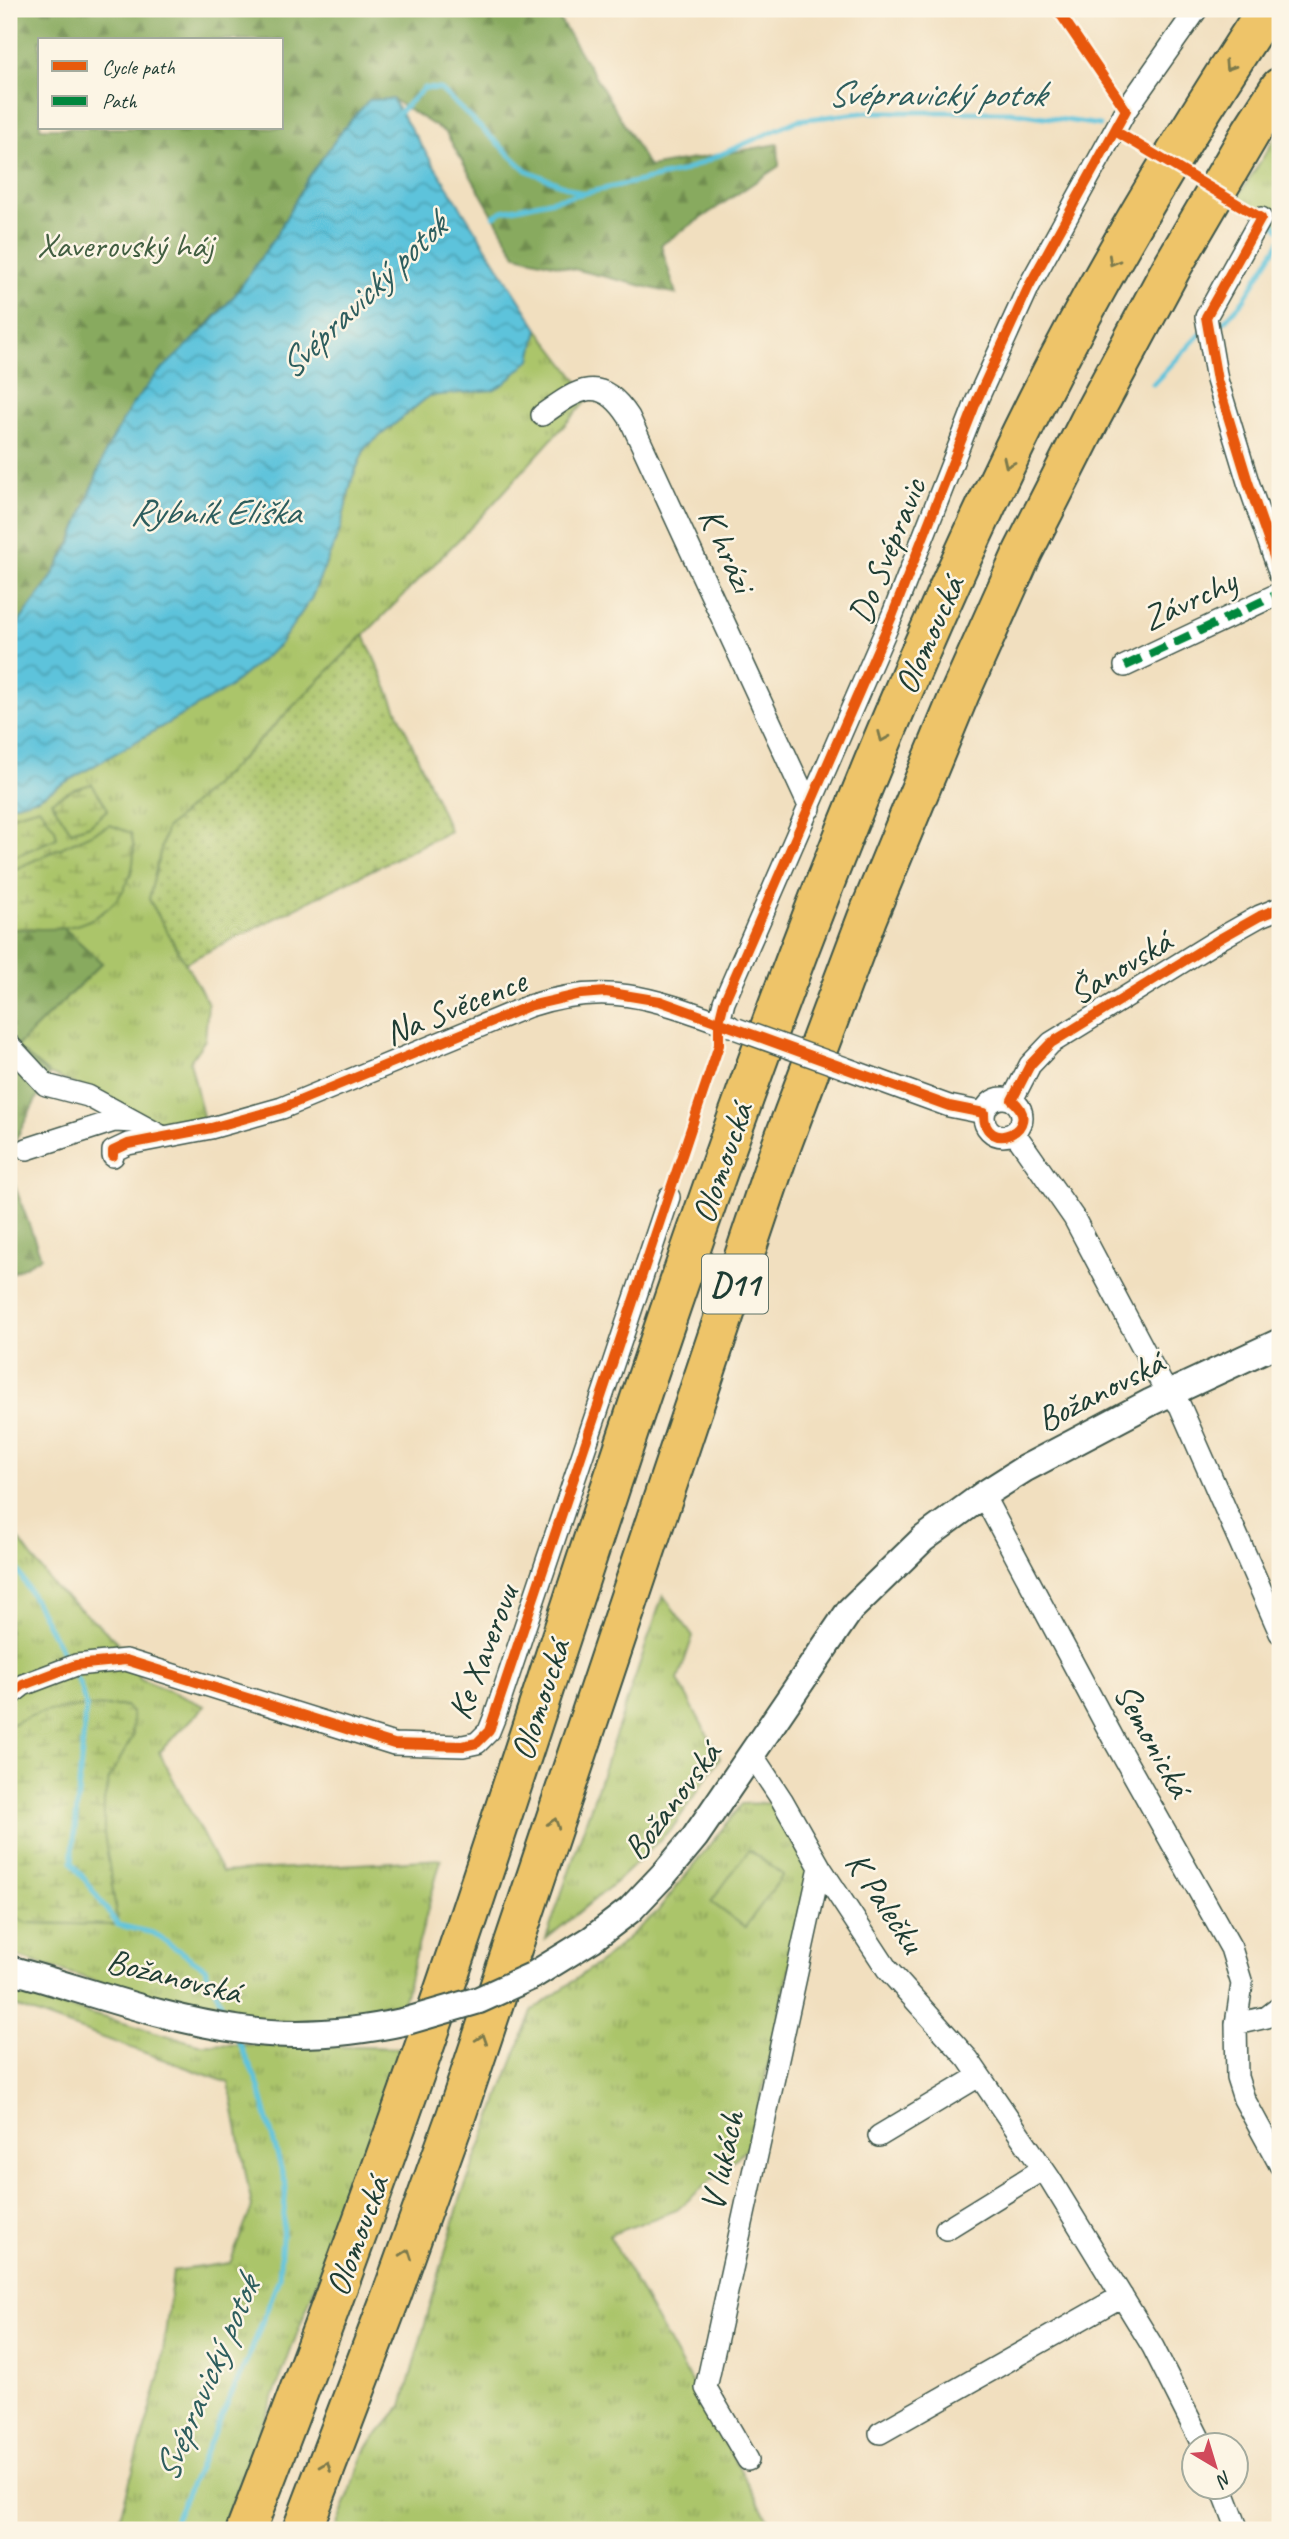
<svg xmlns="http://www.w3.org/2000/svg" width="1289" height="2539" font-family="Caveat,sans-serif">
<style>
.grass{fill:url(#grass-tufts);stroke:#658150;stroke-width:2}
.forest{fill:url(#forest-firs);stroke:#54744a;stroke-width:2;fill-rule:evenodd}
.wetland{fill:url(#wetland-marsh);stroke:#658150;stroke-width:2}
.park{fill:#abc56b;stroke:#658150;stroke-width:2}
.garden{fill:url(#garden-dots);stroke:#658150;stroke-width:2}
.water{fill:url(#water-waves);stroke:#3e8088;stroke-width:2}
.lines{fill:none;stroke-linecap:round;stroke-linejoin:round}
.stream{stroke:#5dc3db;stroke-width:5}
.minor-casing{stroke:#3e5549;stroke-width:24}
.tertiary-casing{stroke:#3e5549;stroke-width:30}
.motorway-casing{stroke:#3e5549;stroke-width:42}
.minor{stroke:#fff;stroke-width:21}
.tertiary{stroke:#fff;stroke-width:26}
.motorway{stroke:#eec469;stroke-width:38}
.minor-bridge-casing{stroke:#3e5549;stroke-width:24;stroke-linecap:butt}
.tertiary-bridge-casing{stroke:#3e5549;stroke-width:30;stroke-linecap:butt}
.minor-bridge{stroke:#fff;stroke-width:21}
.tertiary-bridge{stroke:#fff;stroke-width:26}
.quiet{stroke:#00873e;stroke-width:9;stroke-dasharray:18 9;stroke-linecap:butt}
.cycleway-casing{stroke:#fcf5e5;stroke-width:15}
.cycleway{stroke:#e8590c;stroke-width:10}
.oneway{stroke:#7c7a4c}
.labels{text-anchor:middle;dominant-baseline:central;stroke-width:5;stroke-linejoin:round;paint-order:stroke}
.shield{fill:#fcf5e5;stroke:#617469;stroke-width:2}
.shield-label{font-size:33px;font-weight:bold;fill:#1f3d34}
.park-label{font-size:35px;fill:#425f42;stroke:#fcf5e5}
.street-label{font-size:35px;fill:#1f3d34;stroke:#fcf5e5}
.water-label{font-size:37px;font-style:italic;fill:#2e5e5e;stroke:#fcf5e5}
</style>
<defs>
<pattern id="grass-tufts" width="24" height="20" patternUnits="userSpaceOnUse" patternTransform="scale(1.75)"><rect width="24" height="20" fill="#abc56b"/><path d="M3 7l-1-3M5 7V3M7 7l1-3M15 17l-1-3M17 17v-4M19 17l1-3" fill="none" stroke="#8ba159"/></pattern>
<pattern id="forest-firs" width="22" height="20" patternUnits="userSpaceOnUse" patternTransform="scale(1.75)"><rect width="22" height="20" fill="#88aa5f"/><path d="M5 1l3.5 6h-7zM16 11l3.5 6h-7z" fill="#6f8c4f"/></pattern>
<pattern id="wetland-marsh" width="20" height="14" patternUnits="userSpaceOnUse" patternTransform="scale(1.75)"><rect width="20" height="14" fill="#abc56b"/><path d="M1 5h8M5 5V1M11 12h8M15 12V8" fill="none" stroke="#8ba159"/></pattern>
<pattern id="garden-dots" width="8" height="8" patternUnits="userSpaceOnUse" patternTransform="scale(1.75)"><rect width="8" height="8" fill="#abc56b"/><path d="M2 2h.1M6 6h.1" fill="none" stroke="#8ba159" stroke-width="1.8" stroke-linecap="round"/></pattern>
<pattern id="water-waves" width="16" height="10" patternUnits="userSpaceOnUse" patternTransform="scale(1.75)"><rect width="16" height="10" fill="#5dc3db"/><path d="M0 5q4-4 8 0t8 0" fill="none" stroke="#4ca0b2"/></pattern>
</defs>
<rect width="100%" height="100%" fill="#fcf5e5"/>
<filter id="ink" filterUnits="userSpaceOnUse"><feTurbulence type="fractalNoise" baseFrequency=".0143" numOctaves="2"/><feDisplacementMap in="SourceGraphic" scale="14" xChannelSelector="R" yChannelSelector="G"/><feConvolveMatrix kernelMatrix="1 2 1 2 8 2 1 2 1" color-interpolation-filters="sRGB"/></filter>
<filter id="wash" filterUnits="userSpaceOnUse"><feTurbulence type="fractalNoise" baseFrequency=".00686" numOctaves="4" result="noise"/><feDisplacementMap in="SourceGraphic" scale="28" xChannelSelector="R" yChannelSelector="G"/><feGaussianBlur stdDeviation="1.57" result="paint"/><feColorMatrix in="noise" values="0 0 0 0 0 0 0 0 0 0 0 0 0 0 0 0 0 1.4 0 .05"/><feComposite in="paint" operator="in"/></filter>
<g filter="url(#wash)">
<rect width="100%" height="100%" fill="#f1dfbf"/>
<!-- grass -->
<path class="grass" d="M 1280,131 L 1280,230 L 1237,198 Z
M 538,329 L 590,397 L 481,517 L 235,765 L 166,829 L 149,899 L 208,1003 L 205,1040 L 190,1061 L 204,1121 L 163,1127 L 97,1093 L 49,1074 L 16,1047 L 102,963 L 9,926 L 9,806 L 38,798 L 227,689 L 279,645 L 311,599 L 340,530 L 352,479 L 365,448 L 429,396 L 531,359 Z
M 9,1526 L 55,1588 L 97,1623 L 140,1664 L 139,1678 L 205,1706 L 159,1752 L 222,1872 L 441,1859 L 399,2018 L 281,2022 L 166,2003 L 9,1954 L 9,1913 L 27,1923 L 117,1925 C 111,1883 93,1820 109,1779 C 115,1764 125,1750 133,1736 L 125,1706 C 85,1707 45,1705 9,1726 Z
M 663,1595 L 693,1636 L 678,1680 L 720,1758 L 673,1827 L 617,1881 L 546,1939 Z
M 770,1803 L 811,1872 L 750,2146 L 677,2210 L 609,2235 L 774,2530 L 335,2530 L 367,2447 L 402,2406 L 460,2200 L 532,2011 L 604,1959 L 657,1912 L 742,1804 Z
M 9,1991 L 198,2044 L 404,2048 L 249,2462 L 221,2530 L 116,2530 L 160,2376 L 173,2271 L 230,2263 L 252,2207 L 229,2083 L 9,2004 Z"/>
<!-- forest -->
<path class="forest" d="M 9,9 L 553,9 L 614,107 L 649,167 L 778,144 L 779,166 L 661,245 L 676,294 L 516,255 L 446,133 L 392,99 L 369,101 L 344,128 L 308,178 L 277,234 L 236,294 L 131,406 L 106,451 L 72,540 L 50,580 L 9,636 ZM 40,40 L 282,40 L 282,128 L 40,128 Z
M 9,926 L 13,929 L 64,928 L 102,963 L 16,1047 L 49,1074 L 9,1153 Z
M 9,1170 L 41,1257 L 9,1275 Z"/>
<!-- wetland -->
<path class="wetland" d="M 92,784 L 108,809 L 90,825 L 71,831 L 51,801 L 74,789 Z
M 39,807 L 55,829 L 57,838 L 9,859 L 9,816 Z
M 110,825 L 131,833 C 144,880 110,922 62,928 C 46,930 29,928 13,929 L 9,926 L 9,872 Z
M 125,1706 L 132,1713 L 133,1736 L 109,1779 L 104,1801 L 104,1833 L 118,1925 L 27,1923 L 9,1913 L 9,1726 C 45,1705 85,1707 125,1706 Z"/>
<!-- park -->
<path class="park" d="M 749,1850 L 783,1875 L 745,1927 L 711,1902 Z"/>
<!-- garden -->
<path class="garden" d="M 364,635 L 450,831 L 185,963 L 149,899 L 166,829 L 235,765 Z"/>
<!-- water -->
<path class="water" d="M 392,99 L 538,329 L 531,359 L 504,384 L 493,390 L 429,396 L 365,448 L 352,479 L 340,530 L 311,599 L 279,645 L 227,689 L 38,798 L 9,806 L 9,636 L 50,580 L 72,541 L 106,451 L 131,406 L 157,374 L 209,325 L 236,294 L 277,234 L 308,178 L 344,128 L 369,100 Z"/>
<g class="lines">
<!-- stream -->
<path class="stream" d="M 397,115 L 424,88 L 440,89 L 526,170 L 581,193
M 494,216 L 503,211 L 681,172 L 798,120 L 868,112 L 1010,112 L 1100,125
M 1272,222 L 1280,230
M 1220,326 L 1243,301 L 1280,241
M 1153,384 L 1201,333
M 9,1554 L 69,1664
M 73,1672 L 80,1685 L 86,1707 L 72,1862 L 118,1925 L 153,1933 L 205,1968 L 228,2018
M 170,2530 L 252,2349 L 279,2278 L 286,2186 L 257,2081 L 236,2036"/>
</g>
</g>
<g filter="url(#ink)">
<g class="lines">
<!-- minor casing -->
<g class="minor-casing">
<path id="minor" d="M 1261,218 L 1206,317 L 1217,380 L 1248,482 L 1280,574
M 542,415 C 577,390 600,372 629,417 L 810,808
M 1125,666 L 1280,593
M 719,1022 L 724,1002 L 893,614 L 977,400 L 1029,286 L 1126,110 L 1197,9
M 9,1045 L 46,1085 L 88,1096 L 163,1137
M 845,1068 L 949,1106 L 984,1113
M984 1117a19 19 0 1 1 38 0a19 19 0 1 1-38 0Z
M 1012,1100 L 1030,1065 L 1051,1043 L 1221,938 L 1260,916 L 1280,908
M 1014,1132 L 1074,1218 L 1161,1382 L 1180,1406 L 1280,1633
M 27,1149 L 114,1121 L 135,1122
M 113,1156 L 113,1151 L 128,1144 L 211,1128 L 282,1108 L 529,1006 C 609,980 655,999 730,1026
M 983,1495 L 1114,1740 L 1231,1948 L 1242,1984 L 1236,2024 L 1237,2077 L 1244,2099 L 1280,2165
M 9,1696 L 23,1685 L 76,1665 L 126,1660 L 394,1744 L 463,1746 L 477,1743 L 489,1731 L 495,1716 L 669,1197
M 751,1753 L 782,1800 L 820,1867 L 887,1969 L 968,2059 L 1050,2179 L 1153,2347 L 1202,2444
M 1236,2024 L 1267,2017 L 1280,2007
M 879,2136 L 979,2076
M 946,2229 L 1043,2169
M 880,2433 L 1122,2296
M 748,2460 L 706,2388 L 820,1867
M 1221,2486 L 1238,2530"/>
</g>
<!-- tertiary casing -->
<g class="tertiary-casing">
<path id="tertiary" d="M 9,1969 C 86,1990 162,2019 242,2030 C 296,2038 353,2033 407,2021
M 532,1976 L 592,1939 L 630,1910 L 665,1873 L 695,1837 L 850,1610 L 923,1539 L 983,1495 L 1024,1469 L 1151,1402 L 1280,1342"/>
</g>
<!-- motorway casing -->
<g class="motorway-casing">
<path id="motorway" d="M 246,2530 C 323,2330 398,2128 466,1925 C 638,1410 794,886 1038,399 C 1106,264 1184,135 1267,9
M 302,2530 L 392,2294 L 456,2116 L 779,1152 L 867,918 L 960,693 L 1023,552 L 1093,414 L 1172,267 L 1251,132 L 1280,87"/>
</g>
<!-- minor -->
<use href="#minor" class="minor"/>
<!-- tertiary -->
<use href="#tertiary" class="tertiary"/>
<!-- motorway -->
<use href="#motorway" class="motorway"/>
<!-- minor-bridge casing -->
<g class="minor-bridge-casing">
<path id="minor-bridge" d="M 737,1029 L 845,1068"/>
</g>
<!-- tertiary-bridge casing -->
<g class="tertiary-bridge-casing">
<path id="tertiary-bridge" d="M 407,2021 L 479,2000 L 532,1976"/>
</g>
<!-- minor-bridge -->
<use href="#minor-bridge" class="minor-bridge"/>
<!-- tertiary-bridge -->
<use href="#tertiary-bridge" class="tertiary-bridge"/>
<!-- quiet -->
<path class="quiet" d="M 1125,666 L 1280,593"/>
<!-- cycleway casing -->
<g class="cycleway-casing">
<path id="cycleway" d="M 1115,131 L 1261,218 L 1206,317 L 1217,380 L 1248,482 L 1280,574
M 113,1156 L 113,1151 L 128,1144 L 211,1128 L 282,1108 L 529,1006 L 581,994 L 606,992 L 660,1001 L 949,1106 L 984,1113 C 983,1158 1047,1128 1012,1100 L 1030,1065 L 1051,1043 L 1221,938 L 1260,916 L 1280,908
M 9,1696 L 23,1685 L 76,1665 L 126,1660 L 394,1744 L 463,1746 L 477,1743 L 489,1731 L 719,1045 L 719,1022 L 724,1002 L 893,614 L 977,400 L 1029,286 L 1126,110 L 1057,9"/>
</g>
<!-- cycleway -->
<use href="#cycleway" class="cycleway"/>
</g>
<!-- one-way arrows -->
<defs><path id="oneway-chevron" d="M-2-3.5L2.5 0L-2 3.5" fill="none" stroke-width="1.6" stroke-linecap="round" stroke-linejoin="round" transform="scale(1.75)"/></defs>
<g class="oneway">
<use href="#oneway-chevron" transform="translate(1229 66) rotate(123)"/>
<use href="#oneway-chevron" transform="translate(1113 261) rotate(119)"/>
<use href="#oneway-chevron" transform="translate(1008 463) rotate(115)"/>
<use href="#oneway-chevron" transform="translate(883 737) rotate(113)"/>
<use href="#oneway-chevron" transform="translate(554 1823) rotate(-72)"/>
<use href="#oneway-chevron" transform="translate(482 2039) rotate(-71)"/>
<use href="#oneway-chevron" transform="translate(407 2254) rotate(-70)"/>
<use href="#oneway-chevron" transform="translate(326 2466) rotate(-69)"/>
</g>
</g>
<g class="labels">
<!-- shield labels -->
<rect class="shield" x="702" y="1254.5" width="66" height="59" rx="5"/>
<g class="shield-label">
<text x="735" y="1284">D11</text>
</g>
<!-- park labels -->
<g class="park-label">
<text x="125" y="245">Xaverovský háj</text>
</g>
<!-- street labels -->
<g class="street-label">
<text transform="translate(727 550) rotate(65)">K hrázi</text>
<text transform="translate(887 551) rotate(-68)">Do Svépravic</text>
<text transform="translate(1189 600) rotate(-25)">Závrchy</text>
<text transform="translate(929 635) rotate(-66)">Olomoucká</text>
<text transform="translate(1120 967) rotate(-31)">Šanovská</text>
<text transform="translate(455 1007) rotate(-22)">Na Svěcence</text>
<text transform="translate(722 1163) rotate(-71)">Olomoucká</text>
<text transform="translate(1100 1391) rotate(-27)">Božanovská</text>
<text transform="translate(483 1652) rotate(-69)">Ke Xaverovu</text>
<text transform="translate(540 1700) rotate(-72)">Olomoucká</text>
<text transform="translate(1153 1740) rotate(61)">Semonická</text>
<text transform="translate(672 1801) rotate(-53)">Božanovská</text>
<text transform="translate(885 1902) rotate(56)">K Palečku</text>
<text transform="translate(174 1976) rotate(14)">Božanovská</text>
<text transform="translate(722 2161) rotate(-78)">V lukách</text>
<text transform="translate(357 2236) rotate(-70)">Olomoucká</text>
</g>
<!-- water labels -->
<g class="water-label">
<text x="936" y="93">Svépravický potok</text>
<text transform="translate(362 296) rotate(-44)">Svépravický potok</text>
<text x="215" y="511">Rybník Eliška</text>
<text transform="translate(206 2379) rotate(-67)">Svépravický potok</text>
</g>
</g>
<!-- margin -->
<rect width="1289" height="2539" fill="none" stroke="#fcf5e5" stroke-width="35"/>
<!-- legend -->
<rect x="38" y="38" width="245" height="91" fill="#fcf5e5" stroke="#a4ab9e" stroke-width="2"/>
<rect x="52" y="61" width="35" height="10" fill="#e8590c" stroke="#a4ab9e" stroke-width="2"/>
<text x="102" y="74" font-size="21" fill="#1f3d34">Cycle path</text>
<rect x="52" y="96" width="35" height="10" fill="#00873e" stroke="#a4ab9e" stroke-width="2"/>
<text x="102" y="108" font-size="21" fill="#1f3d34">Path</text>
<!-- north arrow -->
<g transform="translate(1215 2466) rotate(142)"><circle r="33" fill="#fcf5e5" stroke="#a4ab9e" stroke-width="2"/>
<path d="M0-5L12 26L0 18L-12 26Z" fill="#d1495b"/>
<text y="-10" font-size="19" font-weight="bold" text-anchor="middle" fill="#1f3d34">N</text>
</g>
</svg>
